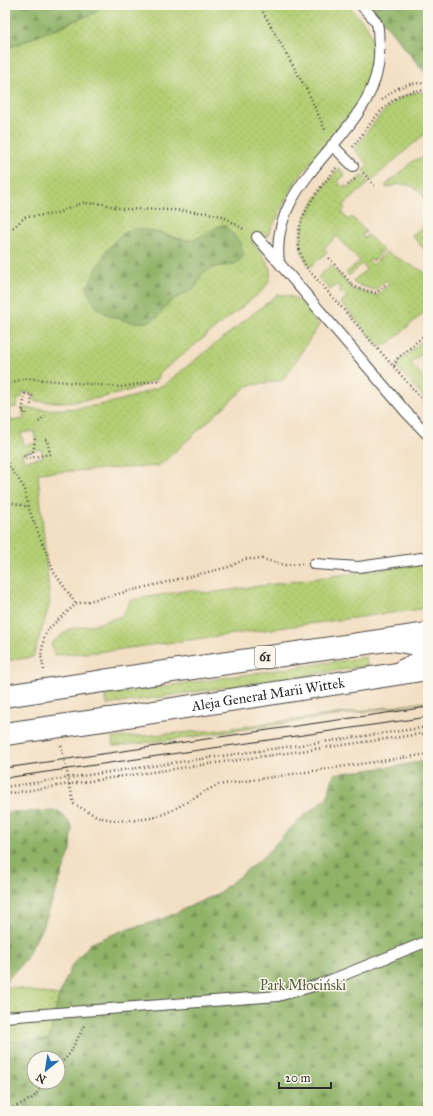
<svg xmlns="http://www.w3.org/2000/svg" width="433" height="1116" font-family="'IM FELL Great Primer',serif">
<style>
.grass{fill:url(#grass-dots);stroke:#707d50;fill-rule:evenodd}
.forest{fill:url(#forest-firs);stroke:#5d6e48;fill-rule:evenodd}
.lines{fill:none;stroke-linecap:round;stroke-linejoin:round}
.lane-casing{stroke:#494642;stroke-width:12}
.primary-casing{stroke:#494642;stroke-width:24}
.path{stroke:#494642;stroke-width:2.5;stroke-dasharray:1 3;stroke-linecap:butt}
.lane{stroke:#fff;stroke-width:10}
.primary{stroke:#fff;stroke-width:22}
.tram{stroke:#2b2b2b;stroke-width:1}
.primary-bridge-casing{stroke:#494642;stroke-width:24;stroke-linecap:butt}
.path-bridge{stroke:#494642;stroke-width:2.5;stroke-dasharray:1 3;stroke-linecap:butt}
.primary-bridge{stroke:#fff;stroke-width:22}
.labels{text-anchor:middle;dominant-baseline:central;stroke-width:3;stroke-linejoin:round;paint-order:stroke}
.shield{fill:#fbf7ec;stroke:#696865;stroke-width:1}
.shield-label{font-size:13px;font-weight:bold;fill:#2b2b2b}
.street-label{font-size:14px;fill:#2b2b2b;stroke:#fbf7ec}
.park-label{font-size:14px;fill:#545c41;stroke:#fbf7ec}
</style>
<defs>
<pattern id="grass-dots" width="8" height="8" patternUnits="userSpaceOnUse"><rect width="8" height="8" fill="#b4cf74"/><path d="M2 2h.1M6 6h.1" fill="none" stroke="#9bb265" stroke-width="1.8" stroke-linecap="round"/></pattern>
<pattern id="forest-firs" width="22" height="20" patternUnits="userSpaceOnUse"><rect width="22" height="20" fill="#8fb266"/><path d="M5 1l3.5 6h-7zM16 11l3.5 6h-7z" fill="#759154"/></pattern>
</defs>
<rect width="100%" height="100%" fill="#fbf7ec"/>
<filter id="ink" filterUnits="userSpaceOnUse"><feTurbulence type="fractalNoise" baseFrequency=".025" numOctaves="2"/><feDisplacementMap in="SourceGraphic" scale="8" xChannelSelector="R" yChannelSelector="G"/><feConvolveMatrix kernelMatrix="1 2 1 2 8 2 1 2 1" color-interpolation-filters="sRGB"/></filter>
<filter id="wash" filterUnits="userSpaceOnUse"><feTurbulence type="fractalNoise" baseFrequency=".012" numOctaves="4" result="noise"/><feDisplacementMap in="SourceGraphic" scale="16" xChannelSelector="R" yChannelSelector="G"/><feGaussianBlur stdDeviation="0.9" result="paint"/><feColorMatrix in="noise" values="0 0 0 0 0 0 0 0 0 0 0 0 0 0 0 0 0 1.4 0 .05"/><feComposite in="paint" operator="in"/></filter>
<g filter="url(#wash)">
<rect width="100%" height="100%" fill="#f3dfc3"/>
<!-- grass -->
<path class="grass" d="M 101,5 L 348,5 L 368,28 L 371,37 L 372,53 L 368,85 L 359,102 L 295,182 L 267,237 L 263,232 L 252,242 C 265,258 280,271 262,291 L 157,375 L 159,378 C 121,397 76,405 34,401 L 35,394 L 23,392 L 22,398 L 18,398 L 17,407 L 9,408 L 11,421 L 24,419 L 22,408 C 72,413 119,405 165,384 L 277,295 C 299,293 307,310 319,325 L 283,380 L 247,386 L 159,466 L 38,473 L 50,603 L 33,657 L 5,661 L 5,49 L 94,13 ZM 34,431 L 36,443 L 24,445 L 21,433 ZM 41,449 L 43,457 L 24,461 L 22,453 Z
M 419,92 L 428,93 L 428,131 L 372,180 L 363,170 L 368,165 L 354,149 C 372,127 388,96 419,92 Z
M 428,155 L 428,207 C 423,187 405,179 387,188 L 385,186 L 413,161 Z
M 339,168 L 345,175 L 338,182 L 343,187 L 346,185 L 348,188 L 363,175 L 369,183 L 343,206 L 345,209 L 342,212 L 348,220 L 352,217 L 366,232 L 362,235 L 364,238 L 368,235 L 384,251 L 381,253 L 379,251 L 377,252 L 380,255 L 373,261 L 371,259 L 369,261 L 373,265 L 386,252 L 428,274 L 428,309 L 389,343 L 380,347 L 341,303 L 347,296 L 343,292 L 341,294 L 339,292 L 341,289 L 337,285 L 330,290 L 318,277 L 331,265 L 352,289 L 376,296 L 390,283 L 387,280 L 375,290 L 355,284 L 353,281 L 367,269 L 362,264 L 349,276 L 346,273 L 360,261 L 337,236 L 324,248 L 327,252 L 310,267 C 283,234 319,193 339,168 Z
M 428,214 L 428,240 L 422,246 L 428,254 L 412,235 L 423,227 Z
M 422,341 L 427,349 L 411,363 L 428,383 L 428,402 L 396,366 L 400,360 Z
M 428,563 L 428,608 L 99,652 L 54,655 L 51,644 L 69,629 L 97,624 L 122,616 L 131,600 L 190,590 L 208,593 Z
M 366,657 L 367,666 L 107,705 L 105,695 Z
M 428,702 L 178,739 L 116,746 L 113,746 L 112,738 L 218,730 Z
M 5,986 L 59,996 L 49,1040 L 5,1042 Z"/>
<!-- forest -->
<path class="forest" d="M 5,5 L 101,5 L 94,13 L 5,49 Z
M 370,5 L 428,5 L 428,74 L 426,74 Z
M 224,225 L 239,241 L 244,255 C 232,272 220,261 205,272 C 200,275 199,282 195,287 C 188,294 176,296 169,303 C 164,307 162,313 157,317 C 147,327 125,321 113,317 C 99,312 90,302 87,287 C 98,269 110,234 134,229 C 141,228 153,232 161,233 C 169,235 183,241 191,240 C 203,238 212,227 224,225 Z
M 428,760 L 428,1111 L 5,1111 L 5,1042 L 49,1040 L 59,996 L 72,965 L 90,944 L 121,931 L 160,920 L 217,894 L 262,858 L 298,821 L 327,798 L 334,774 L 398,766 ZM 34,1058 L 58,1058 L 58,1082 L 34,1082 Z
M 59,811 L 72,826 L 71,849 L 44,924 L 25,960 L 5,982 L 5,812 Z"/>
</g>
<g filter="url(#ink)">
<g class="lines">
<!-- lane casing -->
<g class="lane-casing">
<path id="lane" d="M 332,145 L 353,166
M 257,237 L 406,412 L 428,435
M 279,262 C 267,172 386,131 379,45 C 378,39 379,29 377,24 C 374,17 366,11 361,5
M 314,564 L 359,567 L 428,557
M 393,646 L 428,652
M 399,666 L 428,652
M 5,1017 L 278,996 L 321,984 L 428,941"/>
</g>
<!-- primary casing -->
<g class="primary-casing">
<g id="primary">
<path d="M 103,681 L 428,634"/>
<path id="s1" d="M 109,719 L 428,669"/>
</g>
</g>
<!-- path -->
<path class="path" d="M 259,5 L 309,94 L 326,132
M 382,100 C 395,87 410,81 428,84
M 353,147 C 372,122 392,86 428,91
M 336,168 C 312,198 284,230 307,268 L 428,406
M 363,173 L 375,186
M 348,185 L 355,179
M 5,229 L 14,227 L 25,217 L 54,214 L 83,203 L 103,204 L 123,209 L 173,210 L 208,213 L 222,216 L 245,230
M 329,258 L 354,287 L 376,293 L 387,283
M 394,366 L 398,358 L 428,332
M 5,389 L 8,385 L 25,378 L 121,387 L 161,380
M 26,414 L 26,412 L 22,412 L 25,394 L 32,395 L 31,405
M 39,422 L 42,418 L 45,416
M 35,439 L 33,453 L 24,455 L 25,459 L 50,454 L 47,440 L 45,440
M 5,460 L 25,489 L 28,507 L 54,572 L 76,604
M 5,501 L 28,507
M 44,670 L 41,656 L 44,638 L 48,629 L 76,604 L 229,567 L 245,559 L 262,559 L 285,565 L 302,564
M 61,745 L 74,804 C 82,808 91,814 99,817 C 117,823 149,821 166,813 C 184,805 200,793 218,785 L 428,754
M 116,771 L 428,727
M 117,777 L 428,733
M 58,1067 L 70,1053 L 85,1024
M 6,1111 L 33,1098 L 46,1082"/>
<!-- lane -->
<use href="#lane" class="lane"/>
<!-- primary -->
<use href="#primary" class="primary"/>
<!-- tram -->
<path class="tram" d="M 5,768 L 428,707
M 5,778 L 428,717"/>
<!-- primary-bridge casing -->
<g class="primary-bridge-casing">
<path id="primary-bridge" d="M 5,696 L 103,681
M 5,734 L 109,719"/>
</g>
<!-- path-bridge -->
<path class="path-bridge" d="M 5,787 L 116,771
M 5,794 L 117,777"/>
<!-- primary-bridge -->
<use href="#primary-bridge" class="primary-bridge"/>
</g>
</g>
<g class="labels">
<!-- shield labels -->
<rect class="shield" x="255" y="646" width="20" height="22" rx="3"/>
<g class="shield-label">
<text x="265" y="657">61</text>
</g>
<!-- street labels -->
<g class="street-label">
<text stroke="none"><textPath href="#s1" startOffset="161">Aleja Generał Marii Wittek</textPath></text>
</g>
<!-- park labels -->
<g class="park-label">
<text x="303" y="985">Park Młociński</text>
</g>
</g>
<!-- margin -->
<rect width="433" height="1116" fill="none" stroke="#fbf7ec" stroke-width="20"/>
<!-- north arrow -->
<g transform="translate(46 1070) rotate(210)"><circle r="19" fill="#fbf7ec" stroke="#a8a59f"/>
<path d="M0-3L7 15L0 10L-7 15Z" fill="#1f6fb2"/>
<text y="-6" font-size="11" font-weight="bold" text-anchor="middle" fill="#2b2b2b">N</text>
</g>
<!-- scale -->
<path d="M279 1082v6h52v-6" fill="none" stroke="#2b2b2b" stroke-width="2"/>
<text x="285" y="1082" font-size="12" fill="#2b2b2b" stroke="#fbf7ec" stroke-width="3" paint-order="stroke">20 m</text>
</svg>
